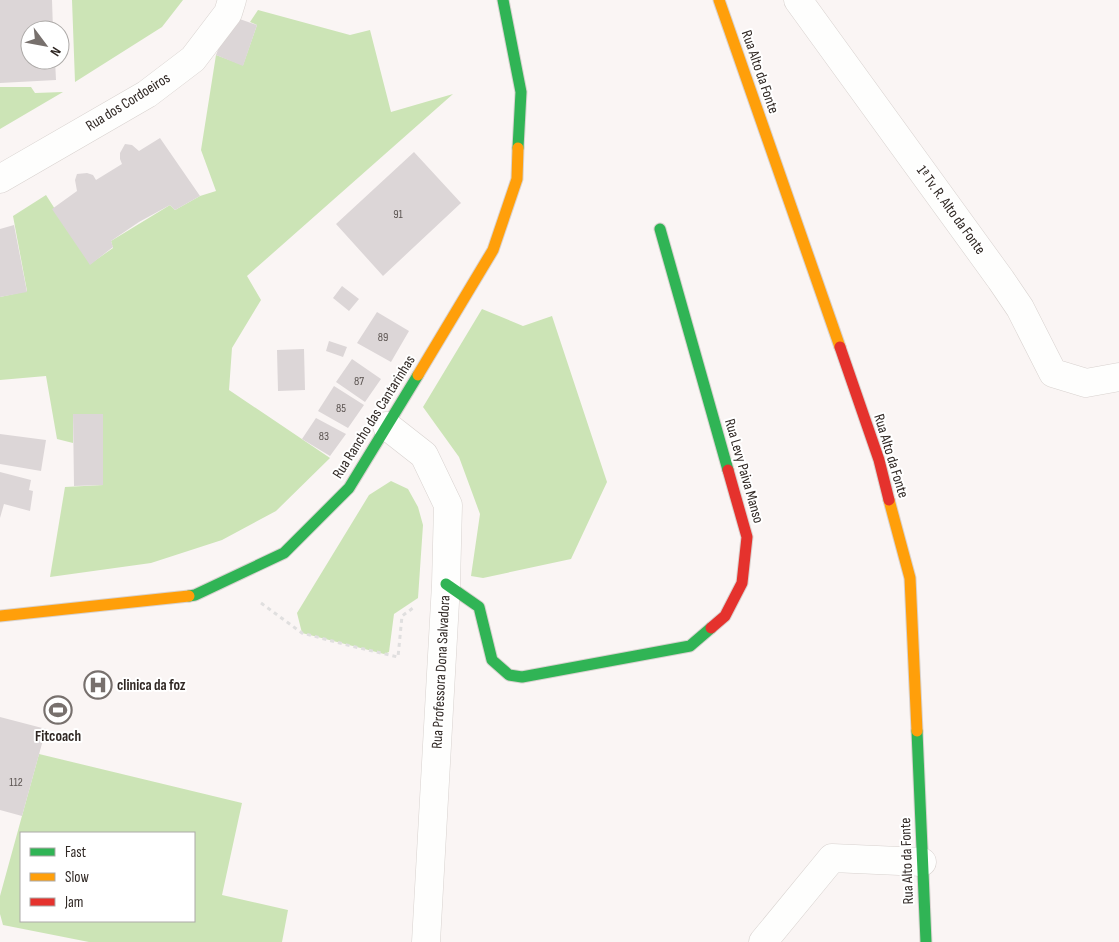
<svg xmlns="http://www.w3.org/2000/svg" width="1119" height="942" font-family="'Sofia Sans Condensed',sans-serif">
<style>
.green{fill:#cce4b6;fill-rule:evenodd}
.building{fill:#dcd6d7}
.lines{fill:none;stroke-linecap:round;stroke-linejoin:round}
.street-casing{stroke:#d8d2cf;stroke-width:29}
.fast-casing{stroke:#d8d2cf;stroke-width:13}
.slow-casing{stroke:#d8d2cf;stroke-width:13}
.jam-casing{stroke:#d8d2cf;stroke-width:13}
.path{stroke:#e0dfdf;stroke-width:3;stroke-dasharray:4 4;stroke-linecap:butt}
.street{stroke:#fefefd;stroke-width:28}
.fast{stroke:#30b455;stroke-width:11}
.slow{stroke:#ff9f0a;stroke-width:11}
.jam{stroke:#e5322d;stroke-width:11}
.labels{text-anchor:middle;dominant-baseline:central;stroke-width:4;stroke-linejoin:round;paint-order:stroke}
.number-label{font-size:12px;fill:#5b5451}
.street-label{font-size:15px;fill:#302824;stroke:#fff}
.poi-label{font-size:15px;font-weight:bold;fill:#302824;stroke:#fff;text-anchor:start}
</style>
<rect width="100%" height="100%" fill="#faf5f4"/>
<!-- green -->
<path class="green" d="M 72,0 L 183,0 L 162,27 L 75,82 Z
M 258,10 L 350,35 L 370,30 L 391,112 L 453,94 L 247,276 L 261,300 L 232,348 L 229,390 L 330,458 L 276,511 L 222,540 L 151,563 L 50,577 L 65,487 L 103,485 L 103,414 L 73,414 L 73,443 L 57,439 L 46,376 L 0,380 L 0,297 L 27,291 L 13,216 L 46,195 L 90,264 L 113,248 L 111,241 L 170,205 L 175,210 L 200,196 L 216,191 L 201,150 L 216,55 L 243,65 L 257,25 L 250,22 Z
M 0,87 L 31,87 L 35,93 L 63,92 L 0,129 Z
M 482,309 L 523,326 L 552,316 L 607,482 L 571,559 L 483,578 L 471,576 L 480,514 L 459,457 L 423,407 Z
M 391,481 L 408,489 L 418,507 L 423,525 L 418,598 L 394,614 L 389,652 L 384,654 L 302,633 L 297,613 L 369,495 Z
M 39,754 L 242,803 L 222,895 L 288,910 L 282,942 L 89,942 L 3,925 L 0,914 L 0,896 ZM 21,833 L 194,833 L 194,921 L 21,921 Z"/>
<!-- building -->
<path class="building" d="M 0,0 L 52,0 L 53,30 L 30,30 L 30,60 L 55,60 L 56,80 L 0,83 Z
M 231,16 L 257,25 L 243,66 L 216,55 Z
M 160,138 L 200,196 L 175,210 L 170,205 L 139,222 L 111,241 L 113,247 L 90,265 L 52,209 L 77,191 L 75,180 L 77,174 L 87,173 L 93,175 L 96,180 L 122,164 L 120,159 L 120,153 L 125,144 L 132,145 L 139,151 Z
M 414,152 L 461,203 L 383,276 L 336,224 Z
M 14,225 L 27,292 L 0,297 L 0,229 Z
M 342,286 L 359,299 L 349,311 L 333,298 Z
M 377,312 L 409,331 L 391,362 L 357,343 Z
M 329,341 L 347,347 L 343,357 L 326,351 Z
M 304,349 L 305,390 L 278,391 L 277,350 Z
M 352,359 L 381,379 L 365,402 L 336,382 Z
M 334,386 L 364,405 L 348,428 L 318,411 Z
M 73,414 L 103,414 L 103,485 L 74,486 Z
M 316,418 L 346,434 L 330,456 L 302,439 Z
M 0,434 L 46,440 L 41,471 L 0,464 Z
M 0,472 L 31,480 L 29,490 L 33,491 L 30,511 L 4,504 L 0,518 Z
M 0,717 L 46,729 L 22,816 L 0,810 Z"/>
<g class="lines">
<!-- street casing -->
<g class="street-casing">
<path id="street" d="M 798,0 L 1001,280 L 1020,308 L 1053,373 L 1086,383 L 1119,377
M 0,179 L 147,94 L 193,59 L 228,13 L 232,0
M 387,426 L 424,455 L 448,505 L 446,584 L 426,942
M 763,942 L 832,858 L 922,862"/>
</g>
<!-- fast casing -->
<g class="fast-casing">
<path id="fast" d="M 503,0 L 521,92 L 518,148
M 660,229 L 728,470
M 446,584 L 479,607 L 492,660 L 509,675 L 522,677 L 690,646 L 711,628
M 189,596 L 195,595 L 284,553 L 349,488 L 418,375
M 917,731 L 926,942"/>
</g>
<!-- slow casing -->
<g class="slow-casing">
<path id="slow" d="M 719,0 L 840,347
M 418,375 L 493,250 L 517,179 L 518,148
M 889,500 L 910,578 L 917,731
M 0,616 L 189,596"/>
</g>
<!-- jam casing -->
<g class="jam-casing">
<path id="jam" d="M 840,347 L 879,460 L 889,500
M 711,628 L 725,616 L 742,583 L 747,537 L 728,470"/>
</g>
<!-- path -->
<path class="path" d="M 261,603 L 302,633 L 351,646 L 398,657 L 402,616 L 413,608"/>
<!-- street -->
<use href="#street" class="street"/>
<!-- fast -->
<use href="#fast" class="fast"/>
<!-- slow -->
<use href="#slow" class="slow"/>
<!-- jam -->
<use href="#jam" class="jam"/>
</g>
<!-- icons -->
<defs>
<g id="hospital-ring" transform="scale(1.4375)"><circle r="9.5" fill="#fff" stroke="#77706d" stroke-width="1.5"/><path d="M-5-5h3v3.5h4V-5h3V5h-3V1.5h-4V5h-3Z" fill="#77706d"/></g>
<g id="stadium-ring" transform="scale(1.4375)"><circle r="9.5" fill="#fff" stroke="#77706d" stroke-width="1.5"/><path d="M0-5a6.5 5 0 1 0 0 10a6.5 5 0 1 0 0-10ZM-3.5-1.8h7v3.6h-7Z" fill="#77706d"/></g>
</defs>
<g fill-rule="evenodd">
<use href="#hospital-ring" x="98" y="685"/>
<use href="#stadium-ring" x="58" y="710"/>
</g>
<g class="labels">
<!-- number labels -->
<g class="number-label">
<text x="398" y="214">91</text>
<text x="383" y="337">89</text>
<text x="359" y="381">87</text>
<text x="341" y="408">85</text>
<text x="324" y="436">83</text>
<text x="16" y="782">112</text>
</g>
<!-- street labels -->
<g class="street-label">
<text transform="translate(760 72) rotate(71)">Rua Alto da Fonte</text>
<text transform="translate(128 102) rotate(-32)">Rua dos Cordoeiros</text>
<text transform="translate(951 210) rotate(54)">1ª Tv. R. Alto da Fonte</text>
<text transform="translate(374 417) rotate(-58)">Rua Rancho das Cantarinhas</text>
<text transform="translate(891 456) rotate(73)">Rua Alto da Fonte</text>
<text transform="translate(744 471) rotate(74)">Rua Levy Paiva Manso</text>
<text transform="translate(441 672) rotate(-87)">Rua Professora Dona Salvadora</text>
<text transform="translate(907 861) rotate(-92)">Rua Alto da Fonte</text>
</g>
<!-- poi labels -->
<g class="poi-label">
<text x="117" y="685">clinica da foz</text>
<text x="58" y="736" text-anchor="middle">Fitcoach</text>
</g>
</g>
<!-- legend -->
<rect x="20" y="832" width="175" height="90" fill="#ffffff" stroke="#aca9a7"/>
<rect x="30" y="848" width="25" height="8" fill="#30b455" stroke="#aca9a7"/>
<text x="65" y="857" font-size="15" fill="#302824">Fast</text>
<rect x="30" y="873" width="25" height="8" fill="#ff9f0a" stroke="#aca9a7"/>
<text x="65" y="882" font-size="15" fill="#302824">Slow</text>
<rect x="30" y="898" width="25" height="8" fill="#e5322d" stroke="#aca9a7"/>
<text x="65" y="907" font-size="15" fill="#302824">Jam</text>
<!-- north arrow -->
<g transform="translate(45 45) rotate(122)"><circle r="24" fill="#ffffff" stroke="#aca9a7"/>
<path d="M0-4L9 19L0 12L-9 19Z" fill="#77706d"/>
<text y="-8" font-size="14" font-weight="bold" text-anchor="middle" fill="#302824">N</text>
</g>
</svg>
